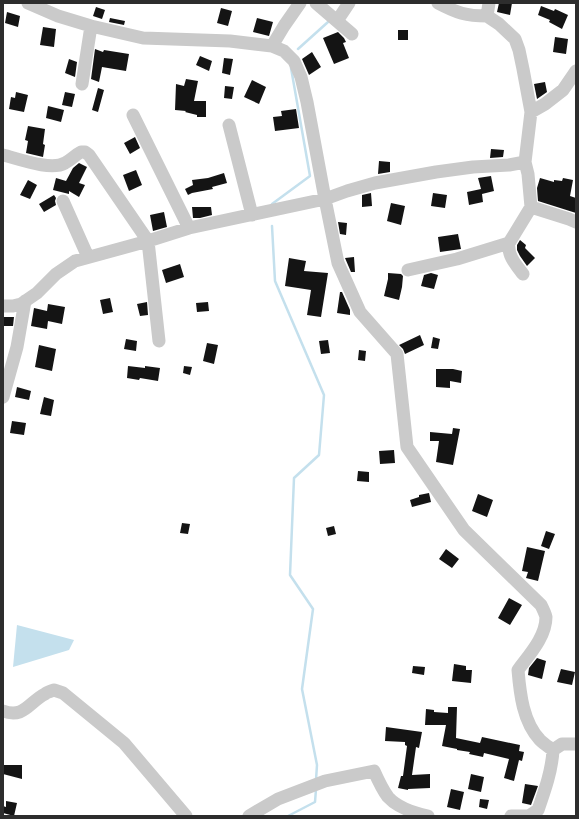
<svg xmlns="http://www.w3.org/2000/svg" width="579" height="819" font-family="'IBM Plex Sans',sans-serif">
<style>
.water{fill:#c4e0ed}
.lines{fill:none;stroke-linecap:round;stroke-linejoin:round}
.stream{stroke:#c4e0ed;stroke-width:2.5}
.building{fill:#141414}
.minor{stroke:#cacaca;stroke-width:13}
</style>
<rect width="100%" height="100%" fill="#fff"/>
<!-- water -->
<path class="water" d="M 17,625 L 74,640 L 69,650 L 13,667 Z"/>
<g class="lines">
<!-- stream -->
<path class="stream" d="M 298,49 L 328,22
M 272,204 L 310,176 L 291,68
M 272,226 L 275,281 L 324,395 L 319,455 L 294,478 L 290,575 L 313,609 L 302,689 L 317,765 L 316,780
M 288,816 L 315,802 L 316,789"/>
</g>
<!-- building -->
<path class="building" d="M 499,3 L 512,3 L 510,15 L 497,12 Z
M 541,6 L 554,11 L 555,9 L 568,15 L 562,29 L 549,22 L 550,20 L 538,15 Z
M 96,7 L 105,10 L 102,19 L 93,16 Z
M 221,8 L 232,11 L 228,26 L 217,23 Z
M 7,12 L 20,16 L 18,27 L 5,23 Z
M 110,18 L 125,21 L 124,25 L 109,22 Z
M 257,18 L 273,22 L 269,36 L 253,32 Z
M 43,27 L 56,29 L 54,47 L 40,45 Z
M 398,30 L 408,30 L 408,40 L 398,40 Z
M 338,32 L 344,38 L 346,42 L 343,43 L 349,58 L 334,64 L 323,38 Z
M 555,37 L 568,39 L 566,54 L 553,52 Z
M 95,49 L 103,52 L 104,50 L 129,54 L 126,71 L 102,67 L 99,82 L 91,79 Z
M 312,52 L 321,67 L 309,75 L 302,59 Z
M 200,56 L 212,61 L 209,71 L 196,65 Z
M 224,58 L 233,59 L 230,75 L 222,73 Z
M 69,59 L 77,62 L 75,77 L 65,73 Z
M 186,79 L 198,81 L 194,101 L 206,101 L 206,117 L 197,117 L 197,115 L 185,112 L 186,111 L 175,110 L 176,84 L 184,86 Z
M 252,80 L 266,87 L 259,104 L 244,97 Z
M 545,82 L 547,92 L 537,99 L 534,84 Z
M 225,86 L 234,87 L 232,99 L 224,98 Z
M 98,88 L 104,90 L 98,112 L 92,110 Z
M 16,92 L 28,95 L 24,112 L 9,109 L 11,97 L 15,98 Z
M 65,92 L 75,94 L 72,107 L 62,105 Z
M 48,106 L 64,110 L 61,122 L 46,118 Z
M 296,109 L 299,128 L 275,131 L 273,117 L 282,116 L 281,111 Z
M 28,126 L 45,129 L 43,144 L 45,145 L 43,157 L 26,153 L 28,141 L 25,140 Z
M 135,137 L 140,148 L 130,154 L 124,143 Z
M 491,149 L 504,150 L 503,157 L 490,158 Z
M 379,161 L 390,162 L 390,172 L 378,174 Z
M 79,163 L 87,167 L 79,183 L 85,185 L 79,197 L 69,191 L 69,194 L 53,190 L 56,178 L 66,181 L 73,168 Z
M 136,170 L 142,185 L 129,191 L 123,175 Z
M 224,173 L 227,183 L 212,187 L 213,189 L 192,193 L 188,195 L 185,189 L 193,185 L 192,180 L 208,178 Z
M 491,176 L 494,191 L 482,194 L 483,202 L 469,205 L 467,192 L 481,189 L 478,178 Z
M 540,178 L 554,182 L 554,180 L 562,181 L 563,178 L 573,180 L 570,196 L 576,198 L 576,213 L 538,201 L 537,188 Z
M 28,180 L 37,185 L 30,199 L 20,195 Z
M 371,193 L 372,206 L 362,207 L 362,195 Z
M 433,193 L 447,195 L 445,208 L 431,206 Z
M 54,195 L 56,198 L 55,201 L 56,205 L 44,212 L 39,204 Z
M 391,203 L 405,206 L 401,225 L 387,221 Z
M 192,207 L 211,207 L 212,215 L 200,218 L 193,218 Z
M 164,212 L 167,227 L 153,231 L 150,215 Z
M 338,222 L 347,223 L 346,235 L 340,234 Z
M 458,234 L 461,249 L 440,252 L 438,237 Z
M 520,240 L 526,245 L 525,248 L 535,258 L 527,266 L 520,256 L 517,250 L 517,245 Z
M 354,257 L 355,272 L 351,272 L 345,258 Z
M 289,258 L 306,261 L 304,271 L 328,273 L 321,317 L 307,315 L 311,290 L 285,286 Z
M 180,264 L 184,277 L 166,283 L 162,270 Z
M 388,273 L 401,274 L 403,276 L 402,287 L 399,300 L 384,296 L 388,279 Z
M 431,273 L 438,275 L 434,289 L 421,286 L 424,275 Z
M 340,292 L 342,292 L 350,310 L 350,315 L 337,313 Z
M 110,298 L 113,312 L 103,314 L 100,300 Z
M 147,302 L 148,315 L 140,316 L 137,304 Z
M 208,302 L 209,311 L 197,312 L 196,303 Z
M 48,304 L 65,307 L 62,324 L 48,321 L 47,329 L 31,326 L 34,308 L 47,311 Z
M 4,317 L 14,317 L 13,326 L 4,326 Z
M 420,335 L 424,345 L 405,354 L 403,349 L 399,345 Z
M 433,337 L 440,339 L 438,349 L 431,348 Z
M 126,339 L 137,341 L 136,351 L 124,349 Z
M 328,340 L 330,353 L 321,354 L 319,341 Z
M 207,343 L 218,345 L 214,364 L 203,361 Z
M 39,345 L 56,349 L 52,371 L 35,367 Z
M 359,350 L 366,351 L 365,361 L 358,360 Z
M 128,366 L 145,368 L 145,366 L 160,368 L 158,381 L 140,378 L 139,380 L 127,378 Z
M 184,366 L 192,367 L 190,375 L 183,373 Z
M 436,369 L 453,369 L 462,371 L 461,383 L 450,381 L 450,388 L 436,387 Z
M 17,387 L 31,391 L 29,400 L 15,397 Z
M 44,397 L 54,400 L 51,416 L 40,414 Z
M 12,421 L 26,423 L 24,435 L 10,433 Z
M 453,428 L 460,429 L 453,465 L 436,462 L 439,441 L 430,441 L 430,432 L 452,434 Z
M 394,450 L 395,463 L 380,464 L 379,451 Z
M 358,471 L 369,472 L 369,482 L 357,481 Z
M 429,493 L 431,502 L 412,507 L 410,500 L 419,497 L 419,495 Z
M 478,494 L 493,500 L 487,517 L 472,511 Z
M 182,523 L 190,524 L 188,534 L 180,533 Z
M 334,526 L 336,534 L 328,536 L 326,528 Z
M 546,531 L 555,534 L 549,549 L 541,546 Z
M 527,547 L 545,551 L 538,581 L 526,578 L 528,572 L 522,571 Z
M 446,549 L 459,559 L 452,568 L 439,559 Z
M 509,598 L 522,605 L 510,625 L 498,618 Z
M 537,658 L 546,661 L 542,679 L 528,675 L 529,668 Z
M 454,664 L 466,666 L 466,670 L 472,670 L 471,683 L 452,681 Z
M 413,666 L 425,667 L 424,675 L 412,673 Z
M 561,669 L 575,672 L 572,685 L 557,682 Z
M 448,707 L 457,707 L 456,738 L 480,743 L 482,737 L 520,745 L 519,751 L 524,752 L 522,761 L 519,760 L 514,781 L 504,778 L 509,759 L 484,753 L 483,757 L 469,754 L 470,752 L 457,750 L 457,749 L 442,746 L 446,725 L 425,725 L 426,709 L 434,710 L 434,712 L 448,713 Z
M 386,727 L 422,732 L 419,748 L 416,747 L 412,775 L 430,774 L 430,788 L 408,789 L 408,790 L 398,788 L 401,776 L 403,776 L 407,746 L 405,745 L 405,742 L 385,741 Z
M 3,765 L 22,765 L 22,779 L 3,774 Z
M 471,774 L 484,777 L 481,792 L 468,789 Z
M 525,784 L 538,786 L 531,805 L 522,803 Z
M 451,789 L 464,792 L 460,810 L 447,807 Z
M 480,799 L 489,800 L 487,809 L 479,807 Z
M 6,801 L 17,803 L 14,816 L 3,813 L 3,806 L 6,807 Z"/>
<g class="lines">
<!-- minor -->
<path class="minor" d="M 28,3 L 58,16 L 91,26 L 143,38 L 230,41 L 272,46 L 284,51 L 294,61 L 301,77 L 307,102 L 325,199 L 347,191 L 375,183 L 436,172 L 473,167 L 509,165 L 525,162 L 531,112
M 316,3 L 352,34
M 438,3 C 457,13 466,16 487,16
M 489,3 L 487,16 L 499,24 L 515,39 L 519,50 L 523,69 L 531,112 L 545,104 L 563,90 L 576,71
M 337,21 L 349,3
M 272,46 L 284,26 L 300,3
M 82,84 L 91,26
M 133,115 L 189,228
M 229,125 L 252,215
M 3,155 C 19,159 51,171 65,163 C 71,160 75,155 81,152 L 85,152 L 89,155 L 148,241 L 159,341
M 63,201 L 88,257
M 531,207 L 569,219 L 576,222
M 408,270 L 457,259 L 509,243
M 523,274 C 516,265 507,255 509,243 L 531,207 L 528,174 L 525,162
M 3,306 L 13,306 L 21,304 L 37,293 L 56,274 L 75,261 L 148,241 L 189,228 L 325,199 L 338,263 L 360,312 L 397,354 L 407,447 L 464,530 L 541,605 C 543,609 545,613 546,617 C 546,637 529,655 518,670 C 520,694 523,722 540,740 C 544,744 549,747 553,750
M 3,397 L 17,347 L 25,301
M 3,711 C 24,719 29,702 45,694 C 47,692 51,691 54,690 L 63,693 L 124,743 L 186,816
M 249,816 L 278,799 L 325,781 L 374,771 C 378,780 382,789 388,797 C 398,808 414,813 428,816
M 511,816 L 529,816 L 538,810 C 545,790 552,770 553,750 L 562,744 L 576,744"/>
</g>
<!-- border -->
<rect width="579" height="819" fill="none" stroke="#2d2d2d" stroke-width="8"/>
</svg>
